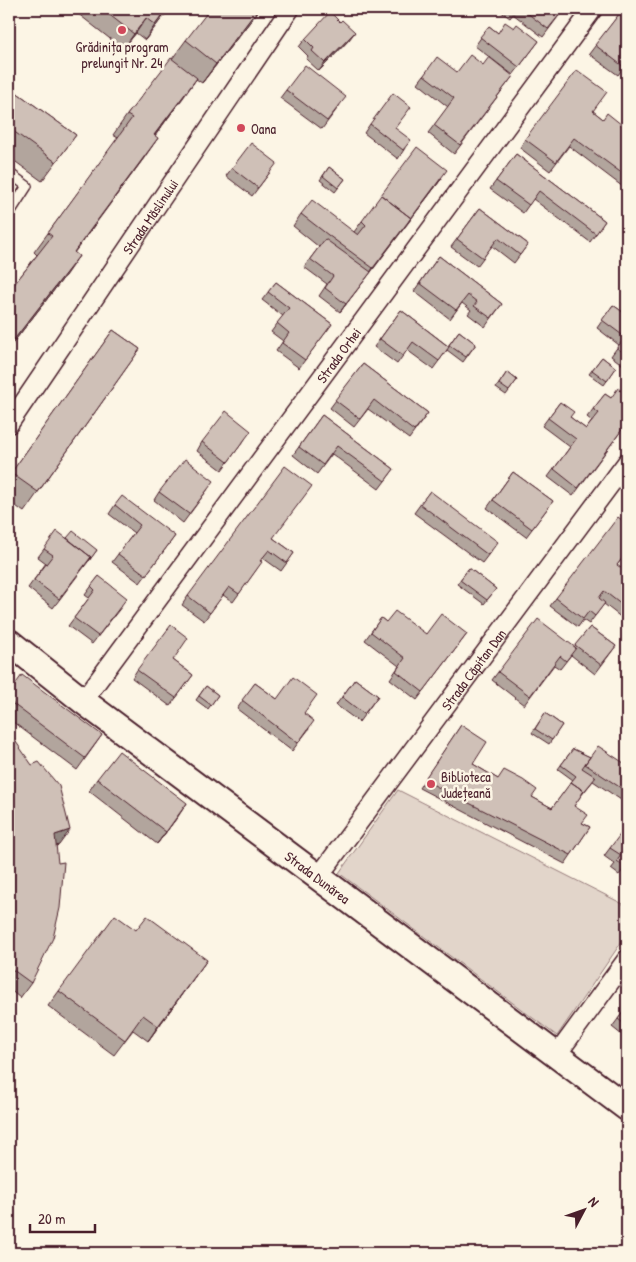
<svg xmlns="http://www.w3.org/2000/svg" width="636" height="1262" font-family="'Patrick Hand',sans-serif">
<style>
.green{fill:#e2d5ca;stroke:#967a7a}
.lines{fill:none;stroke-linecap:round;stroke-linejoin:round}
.lane-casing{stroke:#4a1f2b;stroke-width:12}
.street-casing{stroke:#4a1f2b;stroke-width:21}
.secondary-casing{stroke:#4a1f2b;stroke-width:29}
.lane{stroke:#fcf5e5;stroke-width:9}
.street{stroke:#fcf5e5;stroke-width:18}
.secondary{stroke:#fcf5e5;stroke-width:25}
.wall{fill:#b2a59d;stroke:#4a1f2b}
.shaded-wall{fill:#918680;stroke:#4a1f2b}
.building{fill:#cfc0b7;stroke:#4a1f2b}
.poi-dot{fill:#d1495b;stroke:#fcf5e5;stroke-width:2}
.labels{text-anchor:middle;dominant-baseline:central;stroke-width:5;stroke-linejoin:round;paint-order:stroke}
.poi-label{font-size:14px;fill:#4a1f2b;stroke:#fcf5e5;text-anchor:start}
.street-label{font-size:14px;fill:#4a1f2b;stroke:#fcf5e5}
</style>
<rect width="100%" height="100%" fill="#fcf5e5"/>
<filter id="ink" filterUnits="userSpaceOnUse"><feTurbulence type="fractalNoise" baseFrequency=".02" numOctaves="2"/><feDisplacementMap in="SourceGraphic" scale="10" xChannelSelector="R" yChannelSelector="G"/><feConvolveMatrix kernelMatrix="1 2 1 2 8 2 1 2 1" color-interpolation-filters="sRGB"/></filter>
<g filter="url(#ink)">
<!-- green -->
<path class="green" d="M 398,790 L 627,906 L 627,934 L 557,1036 L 339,873 Z"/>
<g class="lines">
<!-- lane casing -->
<g class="lane-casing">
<path id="lane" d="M 9,173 L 27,186 L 9,214"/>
</g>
<!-- street casing -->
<g class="street-casing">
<g id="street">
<path id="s1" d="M 9,424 L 290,9"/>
<path id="s2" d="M 83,701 L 593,9"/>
<path id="s3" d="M 319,876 L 627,462"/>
<path d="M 556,1056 L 627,959"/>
</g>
</g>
<!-- secondary casing -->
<g class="secondary-casing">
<g id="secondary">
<path id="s4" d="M 9,642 L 83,701 L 627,1108"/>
</g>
</g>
<!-- lane -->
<use href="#lane" class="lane"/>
<!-- street -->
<use href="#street" class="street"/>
<!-- secondary -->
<use href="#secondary" class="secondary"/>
</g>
<!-- wall -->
<path class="wall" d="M 72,9 L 169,9 L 145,40 L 136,33 L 123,49 Z
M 260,9 L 202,83 L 196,79 L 155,136 L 144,158 L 74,252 L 65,276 L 9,348 L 9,291 L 37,255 L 34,252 L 118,138 L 113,135 L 127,115 L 172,59 L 186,40 Z
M 497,9 L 564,9 L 543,37 L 513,14 L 510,18 Z
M 623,9 L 627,63 L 618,75 L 589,54 Z
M 340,22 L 349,40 L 319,71 L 306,59 L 308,56 L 299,47 L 305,39 Z
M 489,26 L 498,33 L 514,28 L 539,41 L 513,75 L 475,46 Z
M 483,65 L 513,76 L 454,154 L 428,133 L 448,107 L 418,83 L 424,75 L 457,72 Z
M 9,87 L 76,135 L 42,181 L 9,157 Z
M 286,90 L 340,105 L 322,129 L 280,98 Z
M 593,111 L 603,119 L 627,129 L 627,190 L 569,146 L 550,171 L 520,148 L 525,139 Z
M 370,124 L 395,128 L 405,148 L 398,159 L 364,133 Z
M 516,154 L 605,221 L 590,242 L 533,199 L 523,213 L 490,189 Z
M 329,167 L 345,179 L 335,192 L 320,180 Z
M 232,168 L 271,171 L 252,196 L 226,176 Z
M 442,178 L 340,312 L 319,296 L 327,284 L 304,267 L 319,247 L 293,226 L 301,214 L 354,232 L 362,221 Z
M 480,208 L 528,244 L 514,263 L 492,246 L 477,266 L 451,247 Z
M 439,256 L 502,304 L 485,327 L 468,314 L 471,310 L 462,303 L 450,319 L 414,291 Z
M 276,282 L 332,324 L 299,368 L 276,351 L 283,341 L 271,332 L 283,316 L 262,300 Z
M 613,305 L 627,315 L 627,368 L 611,356 L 619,345 L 597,328 Z
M 401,310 L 448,346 L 459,331 L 476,344 L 463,362 L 447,350 L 433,369 L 407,350 L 397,364 L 374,347 Z
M 113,330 L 140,349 L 24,512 L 9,501 L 9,476 Z
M 602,357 L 616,368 L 604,385 L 589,374 Z
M 363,364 L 428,413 L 409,439 L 368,409 L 354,427 L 330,408 Z
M 507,372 L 517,380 L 506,395 L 496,388 Z
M 605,394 L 611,398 L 627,423 L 573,496 L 548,477 L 570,447 L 542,426 L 560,402 L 570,417 L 586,429 L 592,421 L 587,417 Z
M 322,415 L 394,469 L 379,489 L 332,454 L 317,474 L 293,455 Z
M 245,439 L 222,470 L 197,451 L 202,442 Z
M 513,472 L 553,501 L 526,537 L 487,508 Z
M 208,489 L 183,523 L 154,500 L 159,492 Z
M 430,491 L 492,550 L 482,563 L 414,513 Z
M 115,505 L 175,536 L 140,583 L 112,562 L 134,533 L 109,514 Z
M 627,524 L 627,565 L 621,560 L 617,565 L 627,582 L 627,622 L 604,604 L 589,624 L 583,620 L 578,627 L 550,606 L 556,598 Z
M 67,538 L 97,550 L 53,608 L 28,588 L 46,563 L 38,557 L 44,549 Z
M 273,538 L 294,553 L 281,571 L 263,558 L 261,561 L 256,570 L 233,602 L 223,595 L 204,621 L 182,605 L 188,596 Z
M 469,568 L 496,589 L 484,604 L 457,584 Z
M 99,576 L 122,606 L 92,644 L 68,626 L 89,598 L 85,595 Z
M 381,618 L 386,622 L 426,634 L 467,634 L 417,700 L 390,679 L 399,666 L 365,640 Z
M 590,627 L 616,646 L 595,674 L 571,655 L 560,669 L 554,665 L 524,705 L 492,680 L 498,672 L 574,647 Z
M 173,660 L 193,675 L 170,706 L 132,678 L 137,670 Z
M 355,679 L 378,696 L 359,722 L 336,705 Z
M 255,683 L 277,699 L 304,713 L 309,729 L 292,751 L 237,709 Z
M 206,686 L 218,695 L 208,709 L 196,700 Z
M 9,693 L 102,735 L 77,770 L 9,719 Z
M 545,713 L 562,725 L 549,744 L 532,733 Z
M 461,725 L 473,764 L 498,779 L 532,797 L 552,808 L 573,780 L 558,769 L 573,749 L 590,757 L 627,765 L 627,804 L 593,781 L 580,797 L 574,806 L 582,823 L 590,827 L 565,864 L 419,788 Z
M 9,732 L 59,845 L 56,846 L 31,983 L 20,998 L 9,989 Z
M 97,779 L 179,815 L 157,844 L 89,791 Z
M 627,830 L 627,873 L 623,870 L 619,875 L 611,869 L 615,864 L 604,856 L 610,848 Z
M 196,975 L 148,1041 L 133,1030 L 114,1055 L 48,1006 L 59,991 Z
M 627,1007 L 627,1039 L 612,1027 Z"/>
<!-- shaded-wall -->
<path class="shaded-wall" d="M 167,9 L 169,9 L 145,40 L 155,25 Z
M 258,9 L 260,9 L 202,83 L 216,64 Z
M 146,18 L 136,33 L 123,49 L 134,34 Z
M 355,32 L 349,40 L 319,71 L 325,63 Z
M 197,78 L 183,98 L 140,155 L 154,135 Z
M 158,138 L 144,158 L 60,272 L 74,252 Z
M 442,178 L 365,280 L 340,312 L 411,218 Z
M 79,256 L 65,276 L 9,348 L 9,346 Z
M 187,803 L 179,815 L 157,844 L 166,832 Z
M 70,830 L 59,845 L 45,850 L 55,835 Z
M 207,960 L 196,975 L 148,1041 L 158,1026 Z"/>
<!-- building -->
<path class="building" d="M 102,9 L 167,9 L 155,25 L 146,18 L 134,34 Z
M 210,9 L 258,9 L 216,64 L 186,40 Z
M 522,9 L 564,9 L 548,29 Z
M 623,9 L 627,9 L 627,62 L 624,67 L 595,45 Z
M 330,12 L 340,22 L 342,20 L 355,32 L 325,63 L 312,51 L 314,48 L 305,39 Z
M 505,22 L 514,28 L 517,24 L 539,41 L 519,67 L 480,37 L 489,26 L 498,33 Z
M 470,55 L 483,65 L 489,57 L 513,76 L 460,145 L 434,125 L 454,98 L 424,75 L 437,57 L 457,72 Z
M 171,58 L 197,78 L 154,135 L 158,138 L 74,252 L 79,256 L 9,346 L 9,291 L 52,236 L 48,233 L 132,118 L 127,115 Z
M 305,65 L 346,97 L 327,121 L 286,90 Z
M 577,70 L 607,92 L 593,111 L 603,119 L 607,113 L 627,129 L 627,177 L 574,138 L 556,162 L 525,139 Z
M 9,87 L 76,135 L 56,162 L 9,128 Z
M 393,93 L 411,107 L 395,128 L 411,140 L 403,150 L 370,124 Z
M 251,143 L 277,163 L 258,188 L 232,168 Z
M 417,147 L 447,170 L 409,221 L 411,218 L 381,195 Z
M 516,154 L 605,221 L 596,234 L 539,191 L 529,205 L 496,181 Z
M 329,167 L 345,179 L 338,188 L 323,176 Z
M 381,195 L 411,218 L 373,268 L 328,235 L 301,214 L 312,200 L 358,235 L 366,225 L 362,221 Z
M 480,208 L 528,244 L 520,255 L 498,238 L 483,258 L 457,239 Z
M 325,239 L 371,272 L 346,304 L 325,288 L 333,276 L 310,259 Z
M 439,256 L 502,304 L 491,318 L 474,306 L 477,302 L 468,295 L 456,310 L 420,283 Z
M 276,282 L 332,324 L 305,360 L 282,343 L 289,333 L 277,323 L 289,308 L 268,292 Z
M 613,305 L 627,315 L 627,355 L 617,348 L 625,337 L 602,320 Z
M 401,310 L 449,347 L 439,361 L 413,342 L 403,356 L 380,339 Z
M 113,330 L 140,349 L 38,492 L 11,473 Z
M 459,331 L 476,344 L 466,357 L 449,345 Z
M 602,357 L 616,368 L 607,381 L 592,370 Z
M 363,364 L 428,413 L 414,431 L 374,400 L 360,419 L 335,400 Z
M 507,372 L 517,380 L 509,391 L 499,384 Z
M 618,388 L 627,395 L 627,423 L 578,488 L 554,469 L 576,439 L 548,418 L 560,402 L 574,412 L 570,417 L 586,429 L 599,413 L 593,409 L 605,394 L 611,398 Z
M 226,411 L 251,431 L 228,462 L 202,442 Z
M 322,415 L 394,469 L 385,481 L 337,446 L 323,465 L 299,447 Z
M 185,459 L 214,481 L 189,514 L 159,492 Z
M 285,466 L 312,486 L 273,538 L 294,553 L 287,563 L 269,550 L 260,561 L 262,562 L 239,594 L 229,587 L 210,613 L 188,596 Z
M 513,472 L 553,501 L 532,529 L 493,500 Z
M 430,491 L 498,542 L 488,555 L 420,504 Z
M 122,496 L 175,536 L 146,575 L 118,554 L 140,525 L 115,505 Z
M 618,517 L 627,524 L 627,552 L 617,565 L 627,572 L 627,579 L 626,581 L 627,582 L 627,609 L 604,591 L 599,598 L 605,603 L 595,616 L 589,611 L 583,619 L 556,598 Z
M 57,531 L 91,557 L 59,599 L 34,580 L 53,555 L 44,549 Z
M 73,531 L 97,550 L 89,561 L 91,557 L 67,538 Z
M 469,568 L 496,589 L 487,600 L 460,580 Z
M 99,576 L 127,598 L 98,636 L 74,618 L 95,590 L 91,586 Z
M 395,611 L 426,634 L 441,614 L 467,634 L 423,692 L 396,671 L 405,658 L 371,632 L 381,618 L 386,622 Z
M 538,619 L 576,648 L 566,661 L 560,656 L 530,696 L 498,672 Z
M 171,625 L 188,638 L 173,660 L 193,675 L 176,698 L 137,670 Z
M 590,627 L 616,646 L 601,665 L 575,645 Z
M 22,675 L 102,735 L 85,758 L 9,701 L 9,693 Z
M 293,677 L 317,695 L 304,713 L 314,721 L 298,743 L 242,700 L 255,683 L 277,699 Z
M 355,679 L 378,696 L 364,714 L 342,697 Z
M 206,686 L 218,695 L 211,705 L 199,696 Z
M 545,713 L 562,725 L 552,740 L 535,729 Z
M 461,725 L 487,742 L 473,764 L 498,779 L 504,770 L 523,780 L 537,790 L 532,797 L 552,808 L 571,782 L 584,791 L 574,806 L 588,815 L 582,823 L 590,827 L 571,855 L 424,780 Z
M 9,732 L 32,765 L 39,762 L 59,786 L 70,830 L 55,835 L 58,863 L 64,862 L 60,908 L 53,938 L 31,983 L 9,967 Z
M 598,746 L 627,765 L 627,792 L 585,764 Z
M 573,749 L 590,757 L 582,768 L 596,777 L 582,794 L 584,791 L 571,782 L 576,776 L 561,765 Z
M 119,751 L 187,803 L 166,832 L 97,779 Z
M 625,828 L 627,830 L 627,864 L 625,867 L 617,861 L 621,855 L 610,848 Z
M 115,915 L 136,930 L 147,916 L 207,960 L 158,1026 L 143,1015 L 125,1040 L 59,991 Z
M 627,1007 L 627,1026 L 618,1019 Z"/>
</g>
<!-- markers -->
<g class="poi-dot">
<circle cx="122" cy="30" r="5"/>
<circle cx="241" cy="128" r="5"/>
<circle cx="431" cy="784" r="5"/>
</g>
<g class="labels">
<!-- poi labels -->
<g class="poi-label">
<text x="122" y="46" text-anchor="middle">Grădinița program<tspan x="122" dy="16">prelungit Nr. 24</tspan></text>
<text x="251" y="128">Oana</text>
<text x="441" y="776">Biblioteca<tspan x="441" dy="16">Județeană</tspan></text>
</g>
<!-- street labels -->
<g class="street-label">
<text stroke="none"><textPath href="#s1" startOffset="251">Strada Măslinului</textPath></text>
<text stroke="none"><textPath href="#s2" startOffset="430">Strada Orhei</textPath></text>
<text stroke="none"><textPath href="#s3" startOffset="258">Strada Căpitan Dan</textPath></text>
<text stroke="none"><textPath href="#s4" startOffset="388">Strada Dunărea</textPath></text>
</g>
</g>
<!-- margin -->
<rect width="636" height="1262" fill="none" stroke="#fcf5e5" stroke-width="30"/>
<rect x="15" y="15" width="606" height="1232" fill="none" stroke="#4a1f2b" stroke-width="2" filter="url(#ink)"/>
<!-- north arrow -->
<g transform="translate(584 1210) rotate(49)" stroke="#fcf5e5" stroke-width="4" paint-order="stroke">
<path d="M0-4L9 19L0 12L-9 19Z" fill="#4a1f2b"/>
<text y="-8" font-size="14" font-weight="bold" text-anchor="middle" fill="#4a1f2b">N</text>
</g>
<!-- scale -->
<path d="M30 1224v8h65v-8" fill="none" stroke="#4a1f2b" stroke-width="2.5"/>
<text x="38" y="1224" font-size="15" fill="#4a1f2b" stroke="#fcf5e5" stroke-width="4" paint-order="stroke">20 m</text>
</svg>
